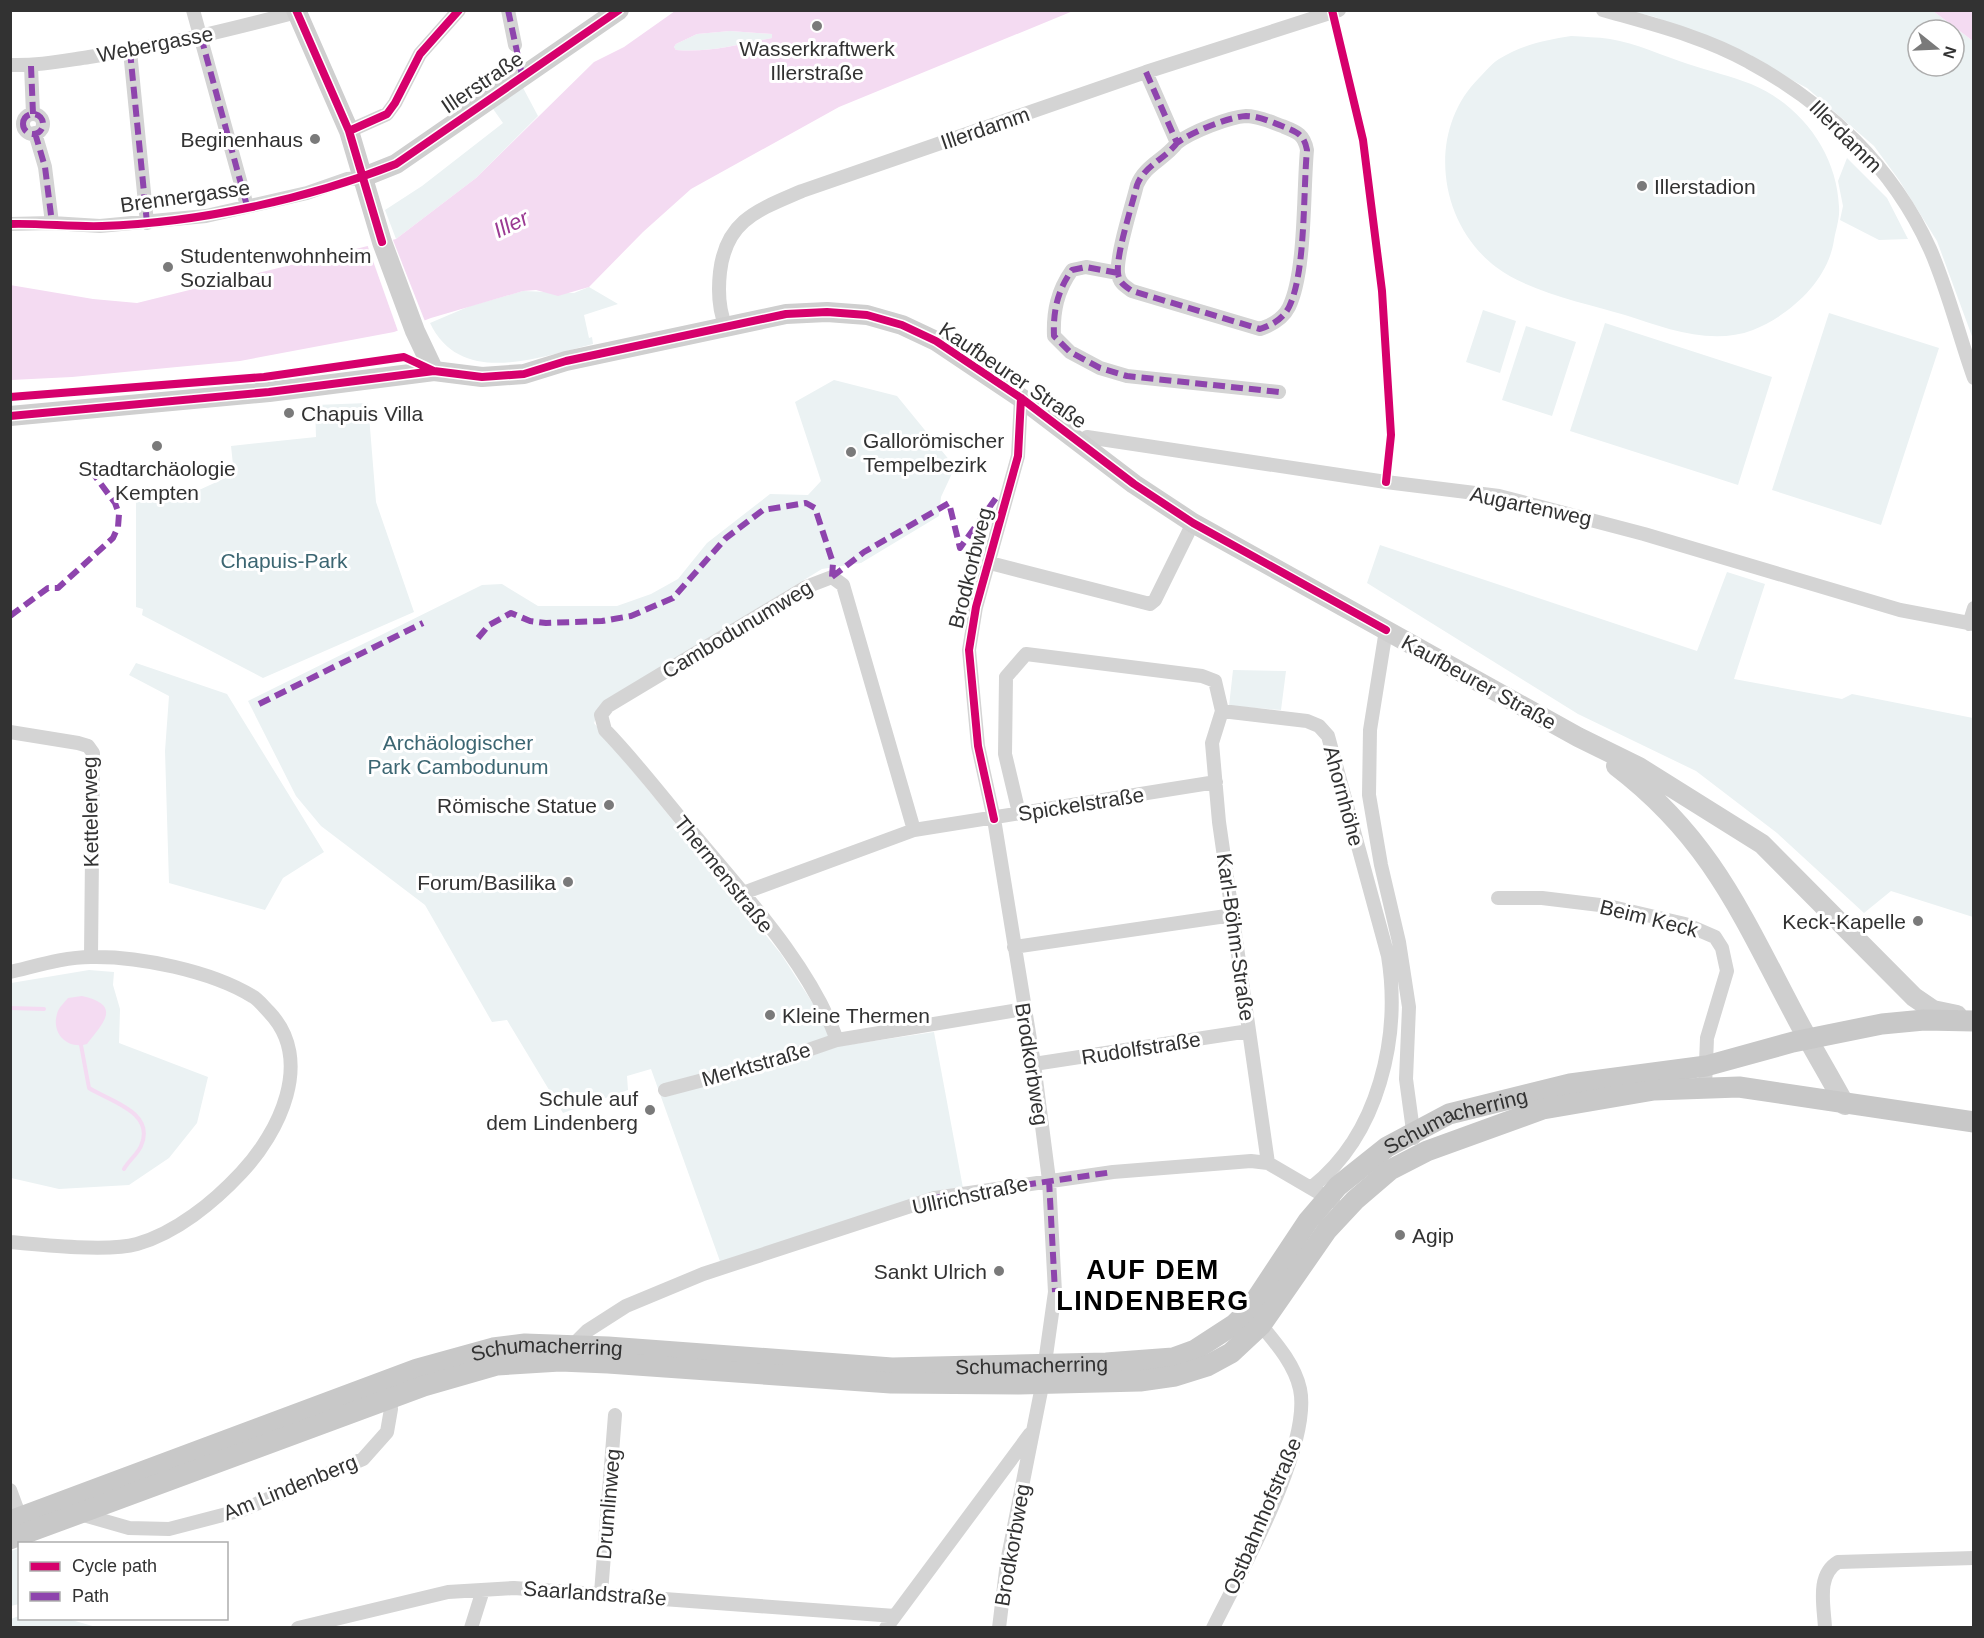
<svg xmlns="http://www.w3.org/2000/svg" width="1984" height="1638" font-family="Helvetica,sans-serif">
<style>
.green{fill:#ebf2f3;fill-rule:evenodd}
.water{fill:#f4dbf2;fill-rule:evenodd}
.pier{fill:#fff}
.lines{fill:none;stroke-linecap:round;stroke-linejoin:round}
.stream{stroke:#f4dbf2;stroke-width:4}
.street{stroke:#d4d4d4;stroke-width:14}
.secondary{stroke:#cfcfcf;stroke-width:20}
.primary{stroke:#c8c8c8;stroke-width:21}
.quiet{stroke:#8e44ad;stroke-width:6;stroke-dasharray:12 6;stroke-linecap:butt}
.cycleway-casing{stroke:#fff;stroke-width:11}
.cycleway{stroke:#d6006c;stroke-width:8}
.poi-dot{fill:#7a7a7a;stroke:#fff;stroke-width:2}
.labels{text-anchor:middle;dominant-baseline:central;stroke-width:6;stroke-linejoin:round;paint-order:stroke}
.street-label{font-size:21px;fill:#323232;stroke:#fff}
.poi-label{font-size:21px;fill:#323232;stroke:#fff;text-anchor:end}
.park-label{font-size:21px;fill:#3c6672;stroke:#fff}
.water-label{font-size:22px;font-style:italic;fill:#9b3a93;stroke:#fff}
.district-label{font-size:27px;font-weight:bold;letter-spacing:1.5px;fill:#000;stroke:#fff}
</style>
<rect width="100%" height="100%" fill="#fff"/>
<!-- green -->
<path class="green" d="M 1630,11 L 1933,11 L 1973,41 L 1973,339 L 1937,241 L 1899,180 L 1874,146 L 1807,88 L 1743,54 L 1655,17 ZM 1918,30 L 1954,30 L 1954,66 L 1918,66 Z
M 730,31 L 772,34 L 772,38 C 739,44 709,53 676,50 L 674,47 L 676,44 L 697,34 Z
M 1571,36 C 1584,37 1597,37 1610,39 C 1636,43 1663,56 1688,64 C 1709,71 1731,76 1751,84 C 1801,105 1837,153 1839,207 C 1840,218 1836,229 1834,240 C 1828,281 1790,315 1753,330 C 1711,346 1665,328 1625,315 C 1585,303 1529,292 1496,267 C 1438,223 1426,131 1479,78 C 1485,72 1491,64 1499,59 C 1522,45 1545,40 1571,36 Z
M 521,84 L 538,116 L 476,178 L 396,239 L 385,210 L 422,186 L 503,123 L 491,106 Z
M 1847,158 L 1887,198 L 1908,239 L 1879,240 L 1840,220 L 1843,206 L 1838,181 Z
M 589,287 L 618,304 L 584,315 L 589,338 L 592,337 L 593,344 C 540,357 461,388 430,323 L 470,306 L 523,291 L 574,293 Z
M 1483,310 L 1516,321 L 1500,373 L 1466,362 Z
M 1829,313 L 1939,348 L 1881,525 L 1772,490 Z
M 1605,323 L 1772,377 L 1738,485 L 1570,431 Z
M 1526,326 L 1576,342 L 1552,416 L 1502,400 Z
M 834,380 L 897,396 L 955,467 L 941,497 L 939,516 L 861,563 L 822,569 L 603,702 L 594,723 L 781,954 L 819,1013 L 834,1047 L 934,1032 L 963,1188 L 721,1264 L 651,1069 L 627,1076 L 628,1090 L 563,1113 L 507,1020 L 492,1022 L 425,905 L 321,826 L 296,796 L 248,701 L 482,585 L 502,584 L 538,606 L 617,606 L 651,594 L 678,579 L 707,543 L 770,494 L 808,495 L 821,481 L 795,402 Z
M 368,403 L 376,502 L 414,612 L 263,678 L 142,615 L 143,609 L 136,607 L 136,494 L 186,496 L 234,474 L 231,446 L 316,437 L 315,405 Z
M 1380,545 L 1697,651 L 1727,572 L 1765,584 L 1734,679 L 1842,699 L 1852,694 L 1973,718 L 1973,917 L 1891,891 L 1864,913 L 1777,833 L 1696,771 L 1578,714 L 1367,583 Z
M 136,663 L 227,694 L 324,852 L 283,878 L 265,910 L 169,883 L 165,751 L 169,696 L 129,675 Z
M 1233,670 L 1286,671 L 1281,710 L 1229,706 Z
M 89,970 L 114,972 L 113,985 L 120,1009 L 119,1043 L 208,1077 L 197,1123 L 169,1158 L 129,1185 L 59,1189 L 11,1178 L 11,983 Z
M 19,1548 L 19,1604 L 11,1606 L 11,1551 Z
M 19,1616 L 20,1618 L 68,1619 L 96,1627 L 11,1627 L 11,1619 Z"/>
<!-- water -->
<path class="water" d="M 675,11 L 1073,11 L 839,107 L 691,189 L 643,232 L 589,287 L 558,296 L 536,290 L 523,291 L 431,318 L 394,332 L 240,361 L 72,377 L 11,380 L 10,285 L 93,299 L 137,303 L 396,239 L 476,178 L 594,62 L 624,47 ZM 730,31 L 772,34 L 772,38 C 739,44 710,53 676,50 L 674,47 L 676,44 L 697,34 Z
M 1933,11 L 1973,11 L 1973,41 Z
M 82,996 C 122,1005 104,1022 87,1044 C 68,1050 51,1034 57,1014 C 58,1008 65,1002 68,998 Z"/>
<!-- pier -->
<path class="pier" d="M 391,235 L 426,324 L 399,334 L 367,244 Z"/>
<g class="lines">
<!-- stream -->
<path class="stream" d="M 10,1008 L 44,1009
M 81,1045 L 89,1088 C 109,1101 156,1112 141,1146 C 137,1155 129,1160 124,1169"/>
<!-- street -->
<path class="street" d="M 193,10 L 247,206
M 508,10 L 515,45
M 1603,10 C 1652,24 1705,37 1749,62 C 1827,104 1893,167 1930,249 C 1948,290 1959,336 1974,378
M 130,51 L 147,223
M 10,65 C 37,66 62,61 89,57 C 159,47 228,30 297,12
M 31,66 L 33,114
M 1146,72 L 1177,143 C 1191,132 1229,117 1246,116 C 1259,116 1271,122 1282,126 C 1297,132 1304,134 1307,150 C 1303,192 1306,272 1289,307 C 1283,319 1272,325 1260,329 L 1132,291 C 1125,286 1119,283 1118,273 C 1116,254 1132,206 1137,185 C 1145,165 1164,160 1177,143
M23 124a10 10 0 1 1 20 0a10 10 0 1 1-20 0Z
M 349,131 L 387,114 L 395,103 L 420,54 L 459,10
M 35,133 L 45,167 L 52,223
M 10,224 L 52,223 L 100,226 L 206,216 L 307,193 L 347,179 L 361,178
M 1118,273 L 1086,267 L 1072,270 C 1057,291 1053,312 1054,336 L 1070,352 L 1100,368 L 1127,376 L 1279,392
M 726,327 C 719,311 718,290 720,272 C 726,220 758,210 802,191 L 1146,72 L 1339,10
M 1080,441 L 1087,437 L 1386,482 L 1499,496 L 1644,534 L 1900,610 L 1974,624
M 990,563 L 1150,604 L 1155,600 L 1193,523
M 1969,624 L 1974,608
M 1386,630 L 1370,730 L 1369,795 L 1381,865 L 1399,942 L 1409,1007 L 1406,1079 L 1414,1138
M 1222,711 L 1307,721 L 1319,726 L 1328,736 L 1388,956 C 1401,1037 1379,1134 1312,1187
M 10,732 L 78,743 L 88,746 L 93,753 L 91,957
M 1019,813 L 1005,754 L 1006,677 L 1026,654 L 1202,676 L 1215,681 L 1222,711 L 1212,743 L 1219,822 L 1268,1163
M 743,893 L 914,830 L 1216,782
M 1498,898 L 1542,898 L 1608,906 L 1685,924 L 1715,937 L 1722,948 L 1727,971 L 1707,1038 L 1705,1087
M 1014,947 L 1233,915
M 10,972 C 36,966 64,957 91,957 C 139,956 211,971 252,996 C 258,999 264,1007 269,1012 C 315,1060 279,1133 241,1173 C 214,1202 176,1233 137,1244 C 109,1252 41,1245 10,1242
M 837,1040 C 810,966 747,898 697,838 C 666,802 638,764 605,730 L 601,715 L 608,706 L 806,587 L 832,577 L 843,585 L 914,830
M 1034,1064 L 1249,1031
M 665,1090 L 779,1060 L 837,1040 L 1024,1009
M 573,1345 L 587,1331 L 626,1306 L 703,1274 L 935,1198 L 1113,1172 L 1251,1161 L 1268,1163 L 1333,1201
M 10,1490 L 20,1517
M 80,1514 L 129,1528 L 169,1529 L 242,1510 L 363,1459 L 387,1432 L 391,1409 L 390,1399
M 601,1593 L 615,1415
M 298,1628 L 448,1592 L 514,1588 L 895,1616
M 471,1628 L 483,1590
M 886,1628 L 1030,1434
M 999,1628 L 1007,1562 L 1041,1391 L 1055,1292 L 1049,1180 L 1034,1064 L 994,819 L 978,746 L 969,650 L 976,607 L 1018,456 L 1021,398
M 1213,1628 C 1240,1573 1312,1446 1300,1389 C 1294,1362 1273,1340 1256,1319
M 1825,1628 C 1824,1606 1816,1575 1838,1562 L 1974,1558"/>
<!-- secondary -->
<path class="secondary" d="M 296,10 L 349,131 L 382,242 L 415,331 L 434,371
M 361,178 L 396,164 L 619,10
M 10,416 L 269,392 L 434,371 L 482,377 L 524,374 L 566,361 L 786,314 L 827,312 L 867,315 L 902,325 L 936,341 L 1021,398 L 1134,484 L 1193,523 L 1578,737 L 1639,767 L 1762,844 L 1914,997 L 1933,1010 L 1957,1015
M 1616,766 C 1712,839 1743,918 1798,1021 C 1813,1049 1830,1077 1845,1105"/>
<!-- primary -->
<g class="primary">
<path id="s1" d="M 10,1521 L 417,1369 L 493,1348 L 525,1344 L 608,1347 L 892,1368 L 1106,1363 L 1173,1358 L 1195,1350 L 1235,1324 L 1249,1310 L 1308,1221 L 1338,1186 L 1387,1147 L 1449,1114 L 1570,1084 L 1706,1066 L 1793,1042 L 1882,1024 L 1924,1020 L 1974,1021"/>
<path d="M 10,1539 L 424,1386 L 497,1365 L 560,1361 L 608,1363 L 891,1383 L 1019,1384 L 1140,1381 L 1175,1376 L 1207,1366 L 1231,1353 L 1261,1325 L 1327,1230 L 1355,1200 L 1390,1170 L 1427,1151 L 1543,1109 L 1654,1090 L 1739,1087 L 1974,1122"/>
</g>
<!-- quiet -->
<path class="quiet" d="M 508,10 L 522,75
M 201,37 L 247,206
M 130,51 L 147,223
M 10,65 L 11,65
M 31,66 L 33,114
M 1146,72 L 1177,143 C 1191,132 1229,117 1246,116 C 1259,116 1271,122 1282,126 C 1297,132 1304,134 1307,150 C 1303,192 1306,272 1289,307 C 1283,319 1272,325 1260,329 L 1132,291 C 1125,286 1119,283 1118,273 C 1116,254 1132,206 1137,185 C 1145,165 1164,160 1177,143
M23 124a10 10 0 1 1 20 0a10 10 0 1 1-20 0Z
M 35,133 L 45,167 L 52,223
M 1118,273 L 1086,267 L 1072,270 C 1057,291 1053,312 1054,336 L 1070,352 L 1100,368 L 1127,376 L 1279,392
M 832,577 L 864,552 L 949,503 L 960,548 L 999,494
M 10,616 L 48,588 L 58,588 L 113,538 L 118,527 L 119,514 L 115,503 L 92,472
M 478,638 L 489,625 L 511,613 L 530,621 L 546,623 L 602,621 L 631,616 L 673,598 L 726,538 L 763,510 L 806,503 L 815,508 L 833,563 L 832,577
M 259,704 L 423,623
M 1049,1180 L 1055,1292
M 935,1198 L 1113,1172"/>
<!-- cycleway casing -->
<g class="cycleway-casing">
<path id="cycleway" d="M 296,10 L 349,131 L 382,242
M 1332,10 L 1363,140 L 1382,291 L 1391,435 L 1386,482
M 349,131 L 387,114 L 395,103 L 420,54 L 459,10
M 10,224 C 41,223 72,227 102,226 C 197,223 308,199 396,164 L 619,10
M 10,397 L 264,377 L 404,357 L 434,371
M 10,416 L 269,392 L 434,371 L 482,377 L 524,374 L 566,361 L 786,314 L 827,312 L 867,315 L 902,325 L 936,341 L 1021,398 L 1134,484 L 1193,523 L 1386,630
M 994,819 L 978,746 L 969,650 L 976,607 L 1018,456 L 1021,398"/>
</g>
<!-- cycleway -->
<use href="#cycleway" class="cycleway"/>
</g>
<!-- markers -->
<g class="poi-dot">
<circle cx="817" cy="26" r="6"/>
<circle cx="315" cy="139" r="6"/>
<circle cx="1642" cy="186" r="6"/>
<circle cx="168" cy="267" r="6"/>
<circle cx="289" cy="413" r="6"/>
<circle cx="157" cy="446" r="6"/>
<circle cx="851" cy="452" r="6"/>
<circle cx="609" cy="805" r="6"/>
<circle cx="568" cy="882" r="6"/>
<circle cx="1918" cy="921" r="6"/>
<circle cx="770" cy="1015" r="6"/>
<circle cx="650" cy="1110" r="6"/>
<circle cx="1400" cy="1235" r="6"/>
<circle cx="999" cy="1271" r="6"/>
</g>
<g class="labels">
<!-- street labels -->
<g class="street-label">
<text transform="translate(155 44) rotate(-11)">Webergasse</text>
<text transform="translate(482 82) rotate(-34)">Illerstraße</text>
<text transform="translate(985 128) rotate(-19)">Illerdamm</text>
<text transform="translate(1846 136) rotate(45)">Illerdamm</text>
<text transform="translate(185 196) rotate(-8)">Brennergasse</text>
<text transform="translate(1013 375) rotate(34)">Kaufbeurer Straße</text>
<text transform="translate(1531 506) rotate(12)">Augartenweg</text>
<text transform="translate(970 568) rotate(-76)">Brodkorbweg</text>
<text transform="translate(737 629) rotate(-31)">Cambodunumweg</text>
<text transform="translate(1479 682) rotate(29)">Kaufbeurer Straße</text>
<text transform="translate(1344 796) rotate(75)">Ahornhöhe</text>
<text transform="translate(1081 804) rotate(-9)">Spickelstraße</text>
<text transform="translate(90 812) rotate(-91)">Kettelerweg</text>
<text transform="translate(724 874) rotate(51)">Thermenstraße</text>
<text transform="translate(1649 918) rotate(14)">Beim Keck</text>
<text transform="translate(1236 937) rotate(82)">Karl-Böhm-Straße</text>
<text transform="translate(1141 1048) rotate(-9)">Rudolfstraße</text>
<text transform="translate(756 1064) rotate(-16)">Merktstraße</text>
<text transform="translate(1032 1064) rotate(81)">Brodkorbweg</text>
<text stroke="none"><textPath href="#s1" startOffset="1575">Schumacherring</textPath></text>
<text transform="translate(970 1195) rotate(-12)">Ullrichstraße</text>
<text stroke="none"><textPath href="#s1" startOffset="567">Schumacherring</textPath></text>
<text stroke="none"><textPath href="#s1" startOffset="1053">Schumacherring</textPath></text>
<text transform="translate(290 1487) rotate(-22)">Am Lindenberg</text>
<text transform="translate(608 1504) rotate(-85)">Drumlinweg</text>
<text transform="translate(1262 1516) rotate(-67)">Ostbahnhofstraße</text>
<text transform="translate(1012 1545) rotate(-80)">Brodkorbweg</text>
<text transform="translate(595 1593) rotate(4)">Saarlandstraße</text>
</g>
<!-- poi labels -->
<g class="poi-label">
<text x="817" y="48" text-anchor="middle">Wasserkraftwerk<tspan x="817" dy="24">Illerstraße</tspan></text>
<text x="303" y="139">Beginenhaus</text>
<text x="1654" y="186" text-anchor="start">Illerstadion</text>
<text x="180" y="255" text-anchor="start">Studentenwohnheim<tspan x="180" dy="24">Sozialbau</tspan></text>
<text x="301" y="413" text-anchor="start">Chapuis Villa</text>
<text x="863" y="440" text-anchor="start">Gallorömischer<tspan x="863" dy="24">Tempelbezirk</tspan></text>
<text x="157" y="468" text-anchor="middle">Stadtarchäologie<tspan x="157" dy="24">Kempten</tspan></text>
<text x="597" y="805">Römische Statue</text>
<text x="556" y="882">Forum/Basilika</text>
<text x="1906" y="921">Keck-Kapelle</text>
<text x="782" y="1015" text-anchor="start">Kleine Thermen</text>
<text x="638" y="1098">Schule auf<tspan x="638" dy="24">dem Lindenberg</tspan></text>
<text x="1412" y="1235" text-anchor="start">Agip</text>
<text x="987" y="1271">Sankt Ulrich</text>
</g>
<!-- park labels -->
<g class="park-label">
<text x="284" y="560">Chapuis-Park</text>
<text x="458" y="742">Archäologischer<tspan x="458" dy="24">Park Cambodunum</tspan></text>
</g>
<!-- water labels -->
<g class="water-label">
<text transform="translate(511 224) rotate(-26)">Iller</text>
</g>
<!-- district labels -->
<g class="district-label">
<text x="1153" y="1270">AUF DEM<tspan x="1153" dy="31">LINDENBERG</tspan></text>
</g>
</g>
<!-- border -->
<rect width="1984" height="1638" fill="none" stroke="#323232" stroke-width="24"/>
<!-- legend -->
<rect x="18" y="1542" width="210" height="78" fill="#ffffff" stroke="#adadad" stroke-width="1.5"/>
<rect x="30" y="1562" width="30" height="9" fill="#d6006c" stroke="#adadad" stroke-width="1.5"/>
<text x="72" y="1572" font-size="18" fill="#323232">Cycle path</text>
<rect x="30" y="1592" width="30" height="9" fill="#8e44ad" stroke="#adadad" stroke-width="1.5"/>
<text x="72" y="1602" font-size="18" fill="#323232">Path</text>
<!-- north arrow -->
<g transform="translate(1936 48) rotate(108)"><circle r="28" fill="#ffffff" stroke="#adadad" stroke-width="1.5"/>
<path d="M0-4.5L10 22L0 15L-10 22Z" fill="#7a7a7a"/>
<text y="-9" font-size="16" font-weight="bold" text-anchor="middle" fill="#323232">N</text>
</g>
</svg>
